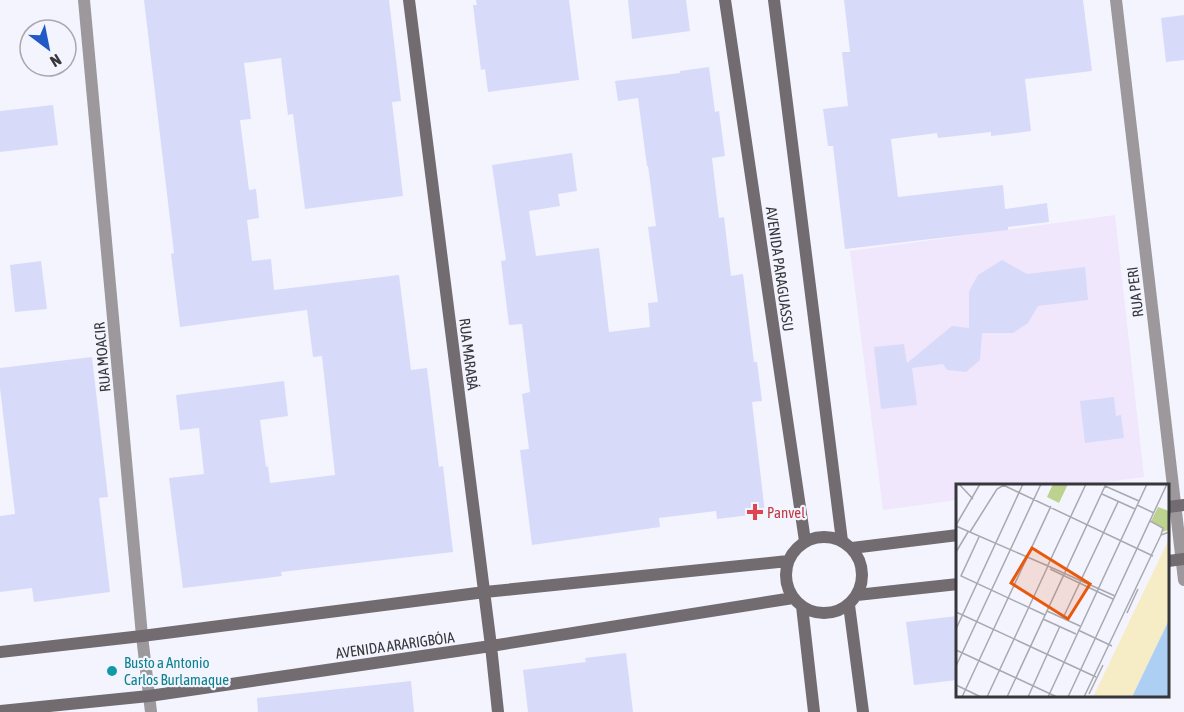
<svg xmlns="http://www.w3.org/2000/svg" width="1184" height="712" font-family="'Asap Condensed',sans-serif">
<style>
.industrial{fill:#f0e7fc}
.building{fill:#d8daf9}
.lines{fill:none;stroke-linecap:round;stroke-linejoin:round}
.street{stroke:#9c989b;stroke-width:12}
.secondary{stroke:#726c71;stroke-width:12}
.health-dot{fill:#e0444e;stroke:#f4f4fe;stroke-width:2}
.culture-dot{fill:#0f9aa8;stroke:#f4f4fe;stroke-width:2}
.labels{text-anchor:middle;dominant-baseline:central;stroke-width:4.5;stroke-linejoin:round;paint-order:stroke}
.street-label{font-size:15px;fill:#36363b;stroke:#f4f4fe}
.health-label{font-size:15px;fill:#be3a42;stroke:#f4f4fe;text-anchor:start}
.culture-label{font-size:15px;fill:#0d838f;stroke:#f4f4fe;text-anchor:start}
.inset-road{fill:none;stroke:#a8a8b0;stroke-width:1.5}
.view{fill:#e8590c;fill-opacity:0.15;stroke:#e8590c;stroke-width:3}
.inset-edge{fill:none;stroke:#36363b;stroke-width:3}
</style>
<rect width="100%" height="100%" fill="#f4f4fe"/>
<!-- industrial -->
<path class="industrial" d="M 1115,215 L 1144,477 L 1077,486 L 958,486 L 957,500 L 883,510 L 850,251 Z"/>
<!-- building -->
<path class="building" d="M 144,0 L 389,0 L 401,101 L 392,102 L 403,196 L 305,209 L 293,114 L 288,115 L 281,58 L 244,63 L 251,119 L 240,120 L 249,190 L 256,189 L 259,218 L 247,220 L 252,261 L 271,259 L 274,290 L 399,275 L 411,370 L 427,368 L 439,467 L 443,466 L 453,552 L 281,572 L 282,576 L 183,588 L 169,478 L 204,474 L 199,428 L 180,430 L 176,395 L 284,381 L 288,416 L 260,420 L 266,467 L 268,466 L 270,483 L 335,475 L 322,356 L 313,357 L 307,310 L 180,327 L 171,254 L 174,253 Z
M 476,0 L 569,0 L 579,80 L 488,92 L 485,69 L 481,70 L 473,5 L 477,5 Z
M 628,0 L 686,0 L 690,31 L 632,39 Z
M 844,0 L 1083,0 L 1092,71 L 1025,79 L 1031,131 L 991,136 L 991,132 L 938,138 L 937,133 L 891,139 L 898,197 L 1003,185 L 1005,209 L 1047,203 L 1049,222 L 1008,227 L 1008,230 L 845,249 L 833,146 L 828,146 L 823,109 L 848,106 L 842,52 L 850,52 Z
M 1184,15 L 1184,60 L 1166,62 L 1161,18 Z
M 709,67 L 715,112 L 719,111 L 725,156 L 712,158 L 719,218 L 724,217 L 731,276 L 743,274 L 754,362 L 757,362 L 762,401 L 752,402 L 765,513 L 717,519 L 716,511 L 659,518 L 660,527 L 532,545 L 520,450 L 529,449 L 522,394 L 530,392 L 522,324 L 509,325 L 501,261 L 506,260 L 492,165 L 572,153 L 577,191 L 558,194 L 560,206 L 529,211 L 536,256 L 599,248 L 609,332 L 650,327 L 648,303 L 658,302 L 648,227 L 656,226 L 648,166 L 647,166 L 638,98 L 618,101 L 615,81 L 680,73 L 680,71 Z
M 53,105 L 58,145 L 0,152 L 0,111 Z
M 1002,260 L 1027,274 L 1085,267 L 1088,300 L 1038,306 L 1028,323 L 1013,333 L 982,333 L 980,360 L 966,372 L 947,370 L 943,364 L 912,368 L 917,405 L 881,409 L 874,347 L 904,344 L 907,363 L 952,326 L 969,328 L 969,291 L 978,275 Z
M 41,261 L 47,309 L 15,312 L 10,265 Z
M 92,357 L 108,497 L 99,498 L 110,592 L 34,602 L 32,588 L 0,592 L 0,516 L 15,514 L 0,388 L 0,368 Z
M 1114,397 L 1116,416 L 1121,415 L 1124,438 L 1085,443 L 1080,401 Z
M 957,616 L 957,680 L 914,685 L 906,622 Z
M 626,653 L 633,712 L 528,712 L 523,670 L 586,662 L 585,658 Z
M 411,681 L 414,712 L 258,712 L 257,698 Z"/>
<g class="lines">
<!-- street -->
<path class="street" d="M 84,0 L 142,636 L 151,712
M 1116,0 L 1184,580"/>
<!-- secondary -->
<path class="secondary" d="M 409,0 L 491,646 L 498,712
M 725,0 L 805,541
M 774,0 L 842,541
M 1168,507 L 1184,505
M786 575a38 38 0 1 1 76 0a38 38 0 1 1-76 0Z
M 852,548 L 958,535
M 1168,561 L 1184,559
M 857,595 L 958,584
M 849,605 L 863,712
M 802,606 L 814,712
M 0,652 L 142,636 L 485,592 L 788,561
M 0,711 L 149,696 L 491,646 L 793,598"/>
</g>
<!-- markers -->
<path class="health-dot" d="M752 503h6v6h6v6h-6v6h-6v-6h-6v-6h6z"/>
<circle class="culture-dot" cx="112" cy="671" r="6"/>
<g class="labels">
<!-- street labels -->
<g class="street-label">
<text transform="translate(780 269) rotate(82)">AVENIDA PARAGUASSU</text>
<text transform="translate(1135 292) rotate(-97)">RUA PERI</text>
<text transform="translate(469 354) rotate(83)">RUA MARABÁ</text>
<text transform="translate(102 357) rotate(-95)">RUA MOACIR</text>
<text transform="translate(395 645) rotate(-8)">AVENIDA ARARIGBÓIA</text>
</g>
<!-- health labels -->
<g class="health-label">
<text x="767" y="512">Panvel</text>
</g>
<!-- culture labels -->
<g class="culture-label">
<text x="124" y="662">Busto a Antonio<tspan x="124" dy="17">Carlos Burlamaque</tspan></text>
</g>
</g>
<!-- overview -->
<g transform="translate(956 484)">
<rect width="213" height="213" fill="#f4f4fe"/>
<path d="M 97,0 L 112,0 L 103,19 L 91,13 ZM 202,23 L 213,27 L 213,46 L 206,48 L 207,45 L 195,37 Z" fill="#bdd28e"/>
<path d="M 213,55 L 213,136 L 176,213 L 137,213 Z" fill="#f6ecc6"/>
<path d="M 213,136 L 213,213 L 176,213 Z" fill="#adcff4"/>
<path class="inset-road" d="M 3,0 L 17,15M 45,0 L 197,72M 149,2 L 183,17M 146,10 L 179,25M 181,21 L 198,29M 194,37 L 207,44 L 205,51M 0,41 L 24,0M 0,42 L 92,82 L 31,213M 14,48 L 41,5 L 48,1M 23,53 L 5,92 L 89,131M 0,68 L 12,48M 92,81 L 130,0M 92,82 L 159,112M 94,85 L 157,115M 91,127 L 124,142M 0,128 L 140,193M 171,129 L 182,105M 107,134 L 162,18M 87,135 L 120,150M 0,145 L 67,0M 122,146 L 156,162M 0,166 L 101,213M 0,182 L 85,0M 0,201 L 25,213M 133,210 L 147,181M 6,213 L 95,22M 51,213 L 150,0M 72,213 L 104,142M 92,213 L 191,0M 112,213 L 211,0M 128,213 L 205,51 L 213,48"/>
<path class="view" d="M 76,64 L 134,100 L 112,135 L 55,99 Z"/>
<rect width="213" height="213" class="inset-edge"/>
</g>
<!-- north arrow -->
<g transform="translate(48 48) rotate(148)"><circle r="28" fill="#f4f4fe" stroke="#a8a8b0" stroke-width="1.5"/>
<path d="M0-4.5L10 22L0 15L-10 22Z" fill="#2259c6"/>
<text y="-9" font-size="16" font-weight="bold" text-anchor="middle" fill="#36363b">N</text>
</g>
</svg>
